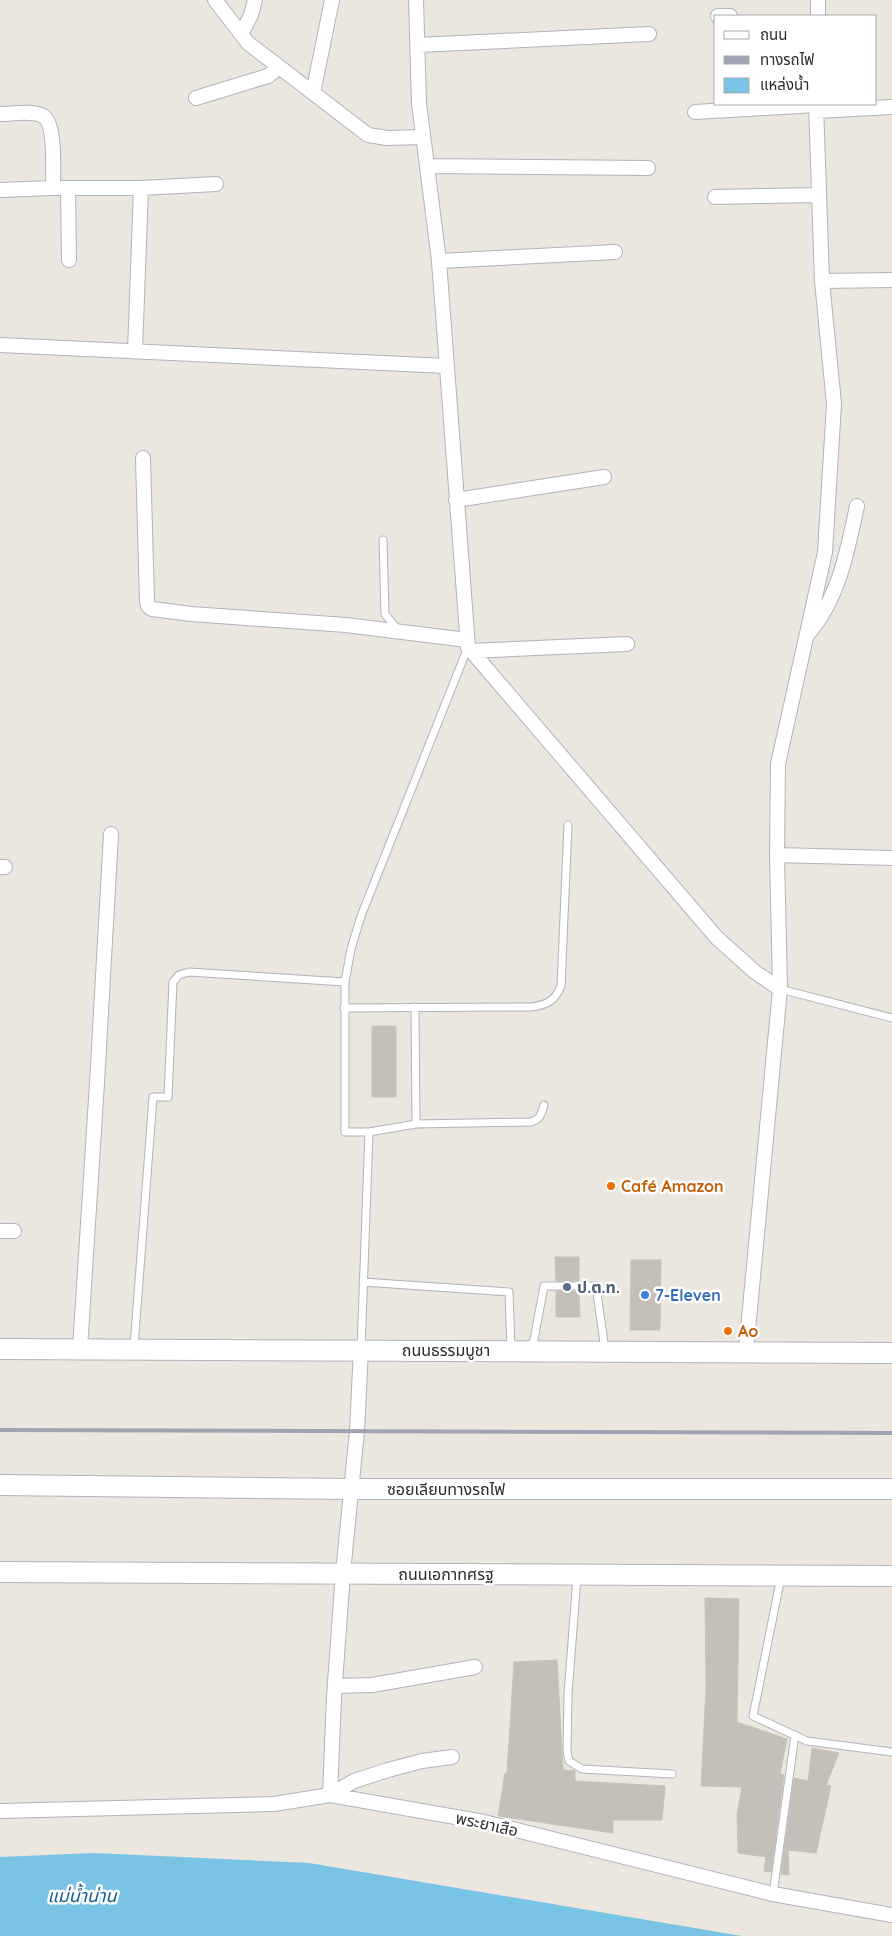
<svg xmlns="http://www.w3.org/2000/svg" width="892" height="1936" font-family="Quicksand,'Noto Sans Thai',sans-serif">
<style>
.water{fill:#79c3e5}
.building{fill:#c4c0b9;stroke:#c7c2b8}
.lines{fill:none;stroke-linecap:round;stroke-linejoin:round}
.lane-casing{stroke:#b1b3bd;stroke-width:9}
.street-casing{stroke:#b1b3bd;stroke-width:16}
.secondary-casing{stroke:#b1b3bd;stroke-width:22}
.lane{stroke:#fff;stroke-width:7}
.street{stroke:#fff;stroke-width:14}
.secondary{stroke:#fff;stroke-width:20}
.rail{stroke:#a1a3b3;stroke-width:4}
.food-dot{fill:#e8710a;stroke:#fff;stroke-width:2}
.service-dot{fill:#5c6f8a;stroke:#fff;stroke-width:2}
.shop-dot{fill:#3f7fe0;stroke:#fff;stroke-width:2}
.labels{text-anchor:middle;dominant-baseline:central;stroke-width:5;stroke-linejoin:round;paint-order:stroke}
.food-label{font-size:16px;font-weight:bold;fill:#c56008;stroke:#fff;text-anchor:start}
.service-label{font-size:16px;font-weight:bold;fill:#4e5e75;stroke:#fff;text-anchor:start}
.shop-label{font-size:16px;font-weight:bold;fill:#366cbe;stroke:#fff;text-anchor:start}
.street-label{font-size:16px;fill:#2b2b2b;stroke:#fff}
.water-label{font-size:18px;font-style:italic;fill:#186192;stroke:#fff}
</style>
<rect width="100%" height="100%" fill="#ebe6de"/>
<!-- water -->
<path class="water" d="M 94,1853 L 309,1863 L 742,1936 L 0,1936 L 0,1857 Z"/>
<!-- building -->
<path class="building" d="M 372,1026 L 396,1026 L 396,1097 L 372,1097 Z
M 555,1257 L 579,1257 L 579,1281 L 556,1281 Z
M 631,1260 L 661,1260 L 660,1330 L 630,1330 Z
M 556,1291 L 579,1291 L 580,1317 L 556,1317 Z
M 705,1598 L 739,1599 L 737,1722 L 787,1739 L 780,1774 L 784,1775 L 771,1872 L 764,1871 L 766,1857 L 738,1853 L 737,1814 L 742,1787 L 701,1786 L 706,1689 Z
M 557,1660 L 563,1770 L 575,1771 L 575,1781 L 665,1786 L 662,1820 L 613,1820 L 613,1833 L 498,1816 L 505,1773 L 507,1773 L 514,1662 Z
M 812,1748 L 839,1753 L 826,1785 L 831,1786 L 816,1853 L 788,1850 L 789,1875 L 781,1874 L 794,1778 L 808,1781 Z"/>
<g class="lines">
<!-- lane casing -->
<g class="lane-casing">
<path id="lane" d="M 383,540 L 385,614 L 397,629
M 780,989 L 892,1018
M 415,1007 L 416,1124
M 344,1008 L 531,1007 C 547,1005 555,1001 561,986 L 568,825
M 369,1132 L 416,1124 L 531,1122 C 541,1119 541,1114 544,1105
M 363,1282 L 509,1292 L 511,1350
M 134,1347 L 153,1097 L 168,1097 L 173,982 L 179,975 L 189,972 L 345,982
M 361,1349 L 369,1132 L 345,1132 L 345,982 L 351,949 L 361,916 L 468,647
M 532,1350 L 544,1286 L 596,1286 L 605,1350
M 577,1577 L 568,1694 L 567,1752 L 569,1761 L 582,1769 L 672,1774
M 781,1577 L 753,1716 L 807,1741 L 892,1752
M 773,1894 L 795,1735"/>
</g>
<!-- street casing -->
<g class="street-casing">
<path id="street" d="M 215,0 L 248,43 L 368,135 L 387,138 L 423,137
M 416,0 L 419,103 L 439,261 L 468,647 L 717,938 L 755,972 L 780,989
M 718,16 L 730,16
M 818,16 L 818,0
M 241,34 L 251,15 L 255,0
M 418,45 L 649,34
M 313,93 L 332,0
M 196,98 L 268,76 L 279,67
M 816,111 L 892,107
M 695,112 L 816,105
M 0,114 C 12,114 32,110 43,116 C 56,123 53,173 53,188
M 428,166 L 648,168
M 68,188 L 69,260
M 141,188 L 216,184
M 0,190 L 53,188 L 141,188 L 135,351
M 715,197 L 819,195
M 439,261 L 615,252
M 822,281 L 892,280
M 0,345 L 447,366
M 143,458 L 147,601 L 148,606 L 152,609 L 191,614 L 346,625 L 467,640
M 456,500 L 604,477
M 807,635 C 839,599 847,552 857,506
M 471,651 L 627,644
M 777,855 L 892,858
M 0,867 L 5,867
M 0,1231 L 14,1231
M 80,1349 L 97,1083 L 111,834
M 361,1349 L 357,1431 L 343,1573 L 334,1697 L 330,1795 L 484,1822 L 773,1894 L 892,1915
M 746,1351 L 780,989 L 777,855 L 778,764 L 825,552 L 834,404 L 822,281 L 816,104
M 335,1686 L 372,1685 L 475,1667
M 0,1811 L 274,1804 L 330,1795 L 354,1781 L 388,1770 L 422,1761 L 452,1757"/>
</g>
<!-- secondary casing -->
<g class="secondary-casing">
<path id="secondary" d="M 0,1349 L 892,1353
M 0,1485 L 352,1489 L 892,1489
M 0,1572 L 892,1576"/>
</g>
<!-- lane -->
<use href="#lane" class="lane"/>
<!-- street -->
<use href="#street" class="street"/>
<!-- secondary -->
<use href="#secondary" class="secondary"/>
<!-- rail -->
<path class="rail" d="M 0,1430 L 892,1433"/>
</g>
<!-- markers -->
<g class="food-dot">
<circle cx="611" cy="1186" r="5"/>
<circle cx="728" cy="1331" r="5"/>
</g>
<circle class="service-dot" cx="567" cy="1287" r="5"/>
<circle class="shop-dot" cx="645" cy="1295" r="5"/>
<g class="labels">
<!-- food labels -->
<g class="food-label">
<text x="621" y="1186">Café Amazon</text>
<text x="738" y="1331">Ao</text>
</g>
<!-- service labels -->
<g class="service-label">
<text x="577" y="1287">ป.ต.ท.</text>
</g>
<!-- shop labels -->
<g class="shop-label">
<text x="655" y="1295">7-Eleven</text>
</g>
<!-- street labels -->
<g class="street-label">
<text x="446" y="1350">ถนนธรรมบูชา</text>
<text x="446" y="1489">ซอยเลียบทางรถไฟ</text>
<text x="446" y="1574">ถนนเอกาทศรฐ</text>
<text transform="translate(487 1824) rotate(12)">พระยาเสือ</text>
</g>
<!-- water labels -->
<g class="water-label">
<text x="82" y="1895">แม่น้ำน่าน</text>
</g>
</g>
<!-- legend -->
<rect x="714" y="15" width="162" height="90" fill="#ffffff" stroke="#aaaaaa"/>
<rect x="724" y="31" width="25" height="8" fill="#ffffff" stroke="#aaaaaa"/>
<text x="760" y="40" font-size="15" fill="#2b2b2b">ถนน</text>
<rect x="724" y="56" width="25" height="8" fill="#a1a3b3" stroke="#aaaaaa"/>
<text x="760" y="65" font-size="15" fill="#2b2b2b">ทางรถไฟ</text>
<rect x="724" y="78" width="25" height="15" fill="#79c3e5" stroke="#aaaaaa"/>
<text x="760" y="90" font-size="15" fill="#2b2b2b">แหล่งน้ำ</text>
</svg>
